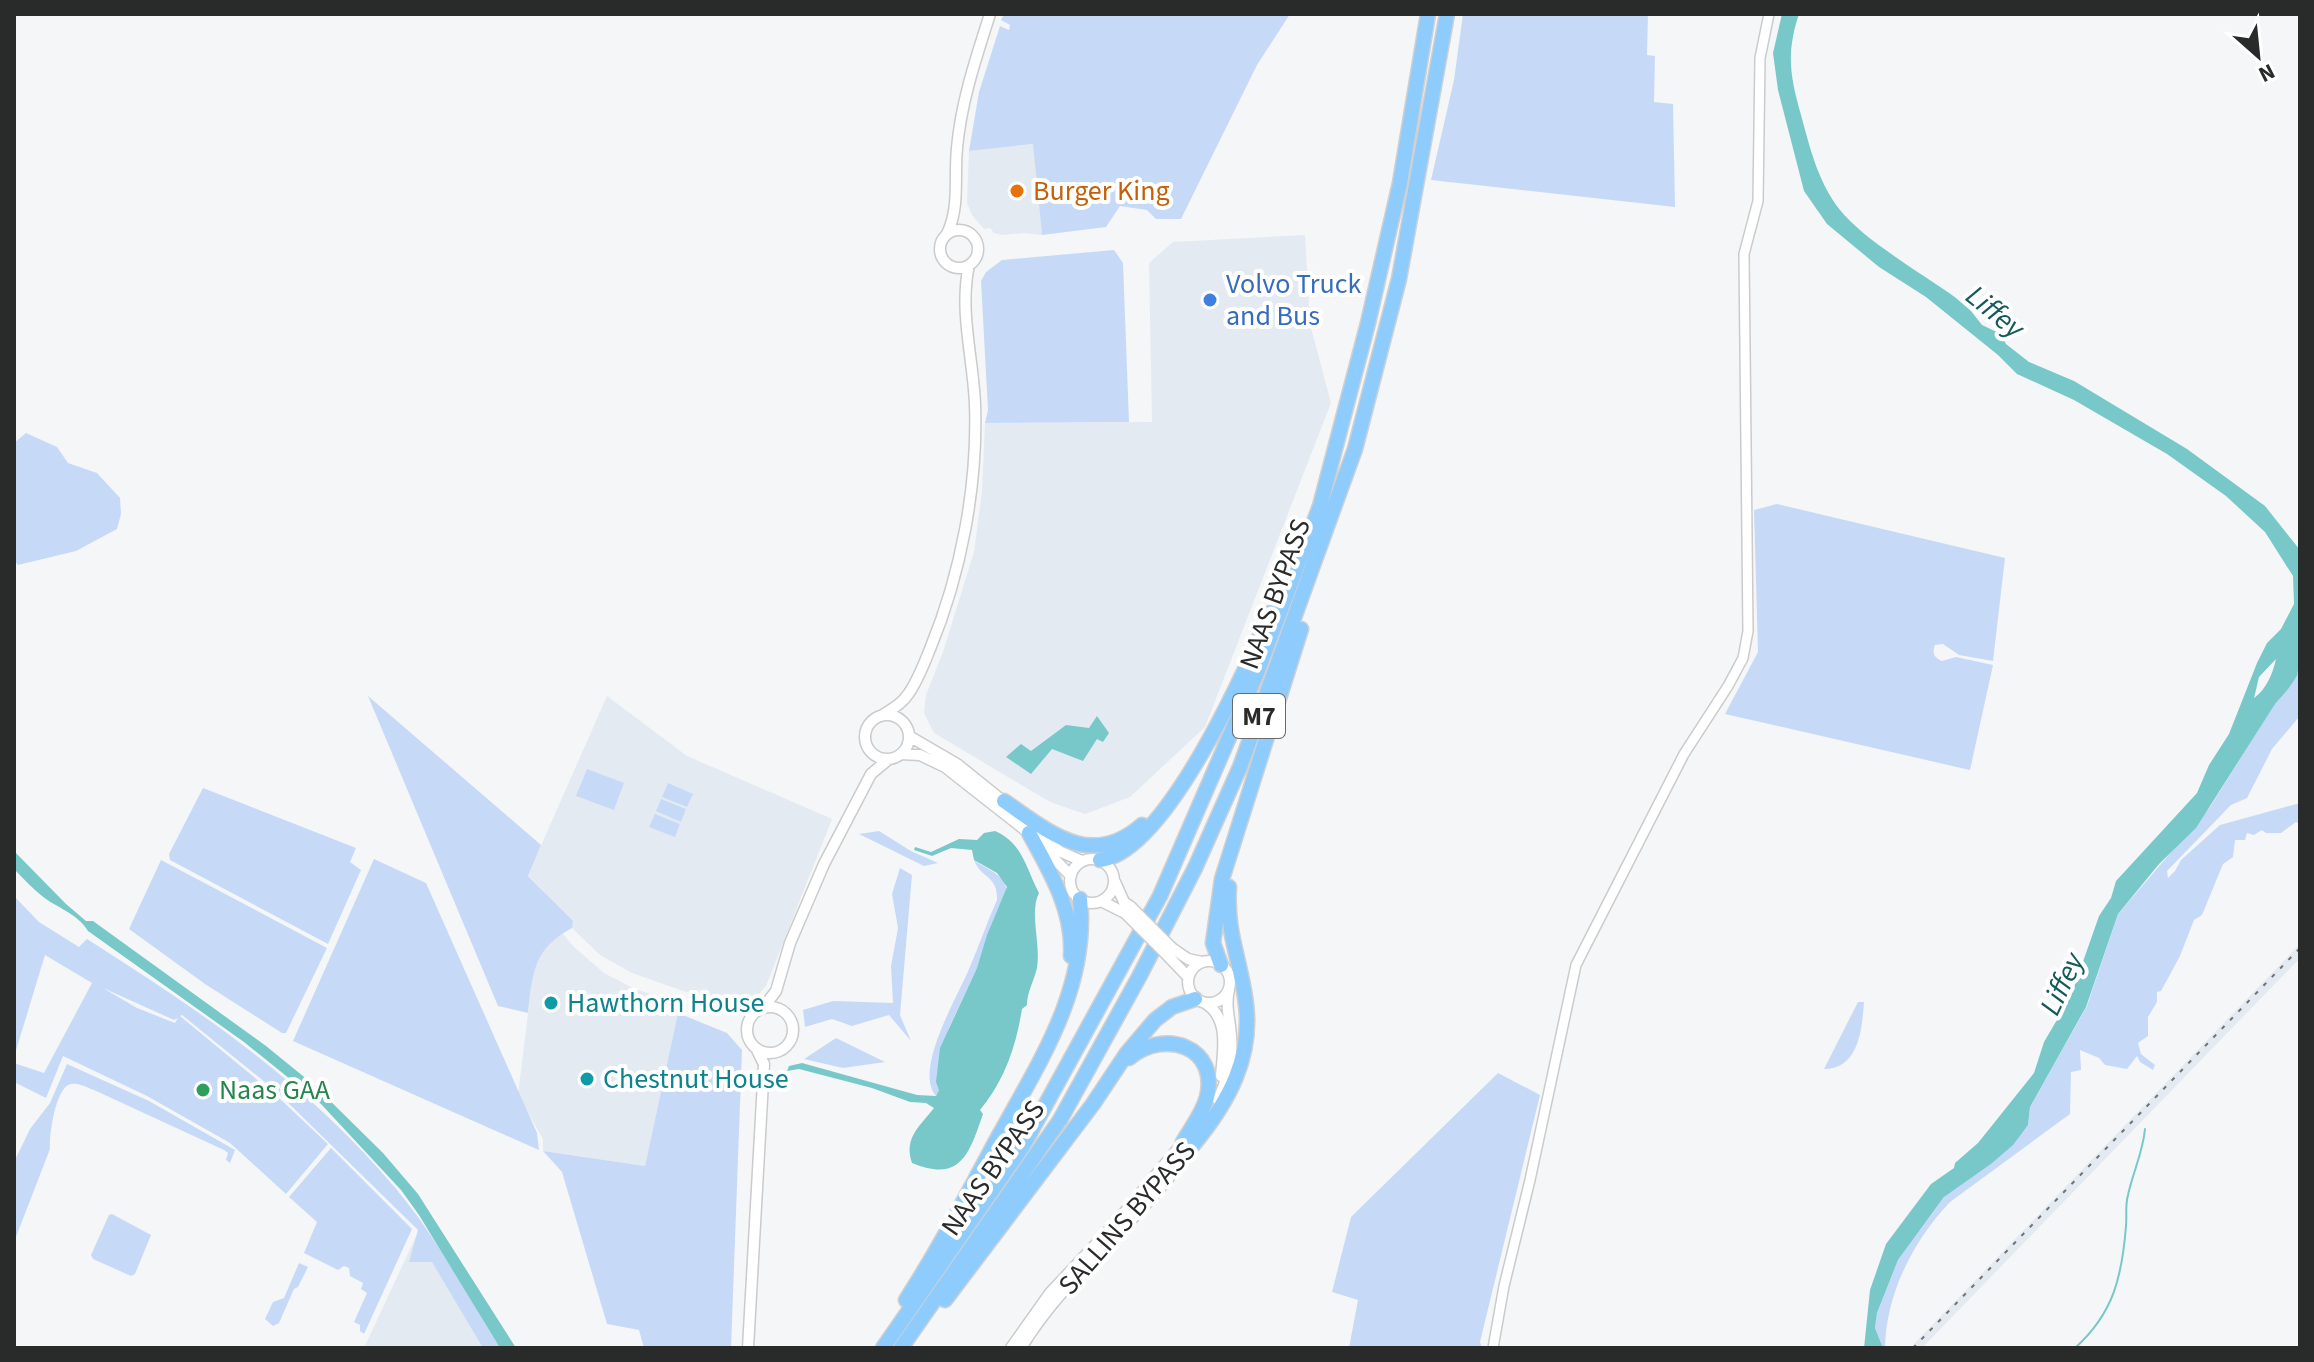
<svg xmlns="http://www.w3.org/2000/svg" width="2314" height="1362" font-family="'Source Sans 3',sans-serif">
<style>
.built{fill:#e4eaf2}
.green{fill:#c6daf8;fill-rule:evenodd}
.water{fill:#78c8c9;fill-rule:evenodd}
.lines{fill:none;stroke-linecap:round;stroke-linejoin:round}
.stream{stroke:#78c8c9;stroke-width:2}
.tertiary-casing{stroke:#cacbcc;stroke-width:12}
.secondary-casing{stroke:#cacbcc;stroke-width:13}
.motorway-casing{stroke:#d0d0d0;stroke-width:17}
.tertiary{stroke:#fff;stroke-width:9}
.secondary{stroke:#fff;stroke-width:10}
.motorway{stroke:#8eccfe;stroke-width:14}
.rail{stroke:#707171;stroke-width:2;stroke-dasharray:4 8;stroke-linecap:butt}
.secondary-bridge-casing{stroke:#cacbcc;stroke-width:13;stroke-linecap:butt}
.secondary-bridge{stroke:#fff;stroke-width:10}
.food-dot{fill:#e8710a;stroke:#fff;stroke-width:3}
.shop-dot{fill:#3f7fe0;stroke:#fff;stroke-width:3}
.culture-dot{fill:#0f9aa8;stroke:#fff;stroke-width:3}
.leisure-dot{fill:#2e9e5b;stroke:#fff;stroke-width:3}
.labels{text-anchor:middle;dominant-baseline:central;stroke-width:8;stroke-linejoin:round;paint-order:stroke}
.shield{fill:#fff;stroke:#696a6a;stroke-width:2}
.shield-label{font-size:26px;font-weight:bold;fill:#292a2a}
.food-label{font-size:28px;fill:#c56008;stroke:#fff;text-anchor:start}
.shop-label{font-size:28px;fill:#366cbe;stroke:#fff;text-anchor:start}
.street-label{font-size:28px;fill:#292a2a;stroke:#fff}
.culture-label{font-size:28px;fill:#0d838f;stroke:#fff;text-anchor:start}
.leisure-label{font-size:28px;fill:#27864d;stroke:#fff;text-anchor:start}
.water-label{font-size:30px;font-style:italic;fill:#155a5b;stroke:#fff}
</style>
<rect width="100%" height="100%" fill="#f5f6f7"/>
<!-- built -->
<path class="built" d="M 1034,144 L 1042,235 L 1025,233 L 1002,235 L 994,233 L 990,228 L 984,229 L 972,215 L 967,203 L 969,151 Z
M 1305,235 L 1310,324 L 1331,403 L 1205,727 L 1130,797 L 1085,814 L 1050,802 L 934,733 L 924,713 L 926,695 L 943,652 L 974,552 L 982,491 L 985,423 L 1152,422 L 1149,263 L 1173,242 Z
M 607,696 L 687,756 L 832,819 L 766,986 L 750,1004 L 723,1004 L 689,993 L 632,973 L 600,955 L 572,928 L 572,921 L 528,875 Z
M 562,933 L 574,947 L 604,973 L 635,989 L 676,1002 L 678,1013 L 645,1166 L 543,1151 L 543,1139 L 518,1095 L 533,973 L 538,957 L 546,946 Z
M 2300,944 L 2300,958 L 1922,1348 L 1910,1348 Z
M 417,1234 L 490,1348 L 364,1348 Z"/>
<!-- green -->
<path class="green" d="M 1004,14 L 1290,14 L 1257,65 L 1181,219 L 1156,219 L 1147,210 L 1120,206 L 1106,227 L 1042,235 L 1033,144 L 969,151 L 979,92 L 1000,26 L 1009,30 L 1010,25 L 1001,20 Z
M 1463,14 L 1648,14 L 1647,55 L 1655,56 L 1654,102 L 1673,104 L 1675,207 L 1431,180 L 1454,80 Z
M 1114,250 L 1123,263 L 1129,422 L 985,423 L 988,410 L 981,281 L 986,272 L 1002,260 Z
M 26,433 L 57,447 L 68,463 L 97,473 L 120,498 L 121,514 L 117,529 L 76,551 L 18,565 L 14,560 L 14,443 Z
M 1777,504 L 2005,558 L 1993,661 L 1959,655 L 1943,644 L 1935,645 C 1932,654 1934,657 1942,661 L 1956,657 L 1993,665 L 1970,770 L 1725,714 L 1758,652 L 1754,510 Z
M 2300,660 L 2299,717 L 2272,749 L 2247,798 L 2231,805 L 2167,871 L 2168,878 L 2175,871 L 2181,860 L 2220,825 L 2300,803 L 2300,824 L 2296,822 L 2281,833 L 2266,833 L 2262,830 L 2254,835 L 2247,833 L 2245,840 L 2235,840 L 2233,857 L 2223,864 L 2202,915 L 2194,920 L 2180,956 L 2161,991 L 2157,992 L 2157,1002 L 2148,1017 L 2148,1036 L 2138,1043 L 2141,1054 L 2155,1065 L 2153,1070 L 2140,1062 L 2137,1056 L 2127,1069 L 2105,1065 L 2099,1058 L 2080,1050 L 2081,1070 L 2071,1072 L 2070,1114 L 1950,1202 C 1913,1241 1886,1294 1885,1348 L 1883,1348 L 1875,1328 L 1877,1313 L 1898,1260 L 1945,1196 L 1991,1164 L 2028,1125 L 2030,1107 L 2087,1006 L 2118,914 L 2210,807 L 2275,703 L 2289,688 L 2297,676 Z
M 368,696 L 541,845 L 528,876 L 573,921 L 572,928 C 533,949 533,972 528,1013 L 498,1006 Z
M 587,769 L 624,783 L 614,810 L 576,796 Z
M 668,783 L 693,794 L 687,807 L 662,797 Z
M 203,788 L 356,848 L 350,862 L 361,870 L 328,944 L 170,860 L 169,854 Z
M 661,799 L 686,809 L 681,822 L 656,811 Z
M 655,814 L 680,824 L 675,837 L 649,827 Z
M 879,831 L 911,851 L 938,863 L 924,866 L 859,834 Z
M 374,859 L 426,883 L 537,1133 L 539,1150 L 293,1041 Z
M 161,860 L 327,948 L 286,1033 L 282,1033 L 205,984 L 129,929 Z
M 974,860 C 987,870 1004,873 1007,891 L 993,921 L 977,968 L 949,1028 L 939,1090 L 936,1096 C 913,1070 958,996 969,969 C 979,946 987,922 997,900 C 998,875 981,879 974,860 Z
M 900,868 L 912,875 L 900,1015 L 911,1041 L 889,1015 L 852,1026 L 832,1019 L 805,1027 L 803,1010 L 833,1001 L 893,1003 L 891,966 L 898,928 L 892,894 Z
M 14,896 L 39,922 L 79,947 L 87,939 C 202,1012 310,1085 397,1190 C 437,1238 467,1295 500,1348 L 483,1348 L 432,1262 L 409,1262 L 418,1230 L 277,1092 L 182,1015 L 180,1016 L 278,1097 L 328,1144 L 286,1194 L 230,1143 L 147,1096 L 63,1056 L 46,1098 L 14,1082 L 14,1063 L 44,1073 L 92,983 L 45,955 L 14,1057 ZM 103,988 L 174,1020 L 178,1018 L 175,1023 L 137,1008 Z
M 1858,1002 L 1864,1002 C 1862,1029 1859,1069 1824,1069 Z
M 678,1013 L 727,1033 L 742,1050 L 731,1348 L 644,1348 L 639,1330 L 607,1324 L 562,1172 L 543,1151 L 645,1166 Z
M 836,1038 L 885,1062 L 843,1068 L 804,1059 Z
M 67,1064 L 149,1101 L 235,1150 L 230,1163 L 226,1160 L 228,1153 L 224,1150 L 94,1090 C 86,1087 76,1081 68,1085 C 55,1093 49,1135 50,1149 L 14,1242 L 14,1162 L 30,1129 L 50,1103 Z
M 1498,1073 L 1540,1095 L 1480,1342 L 1482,1348 L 1349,1348 L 1358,1300 L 1332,1292 L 1351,1217 Z
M 331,1148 L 412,1229 L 364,1334 L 360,1331 L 360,1325 L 354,1322 L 367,1293 L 361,1289 L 363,1283 L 350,1276 L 349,1268 L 344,1266 L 338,1270 L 304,1253 L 317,1222 L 289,1197 Z
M 112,1214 L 151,1235 L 135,1274 L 131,1276 L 93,1259 L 91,1255 L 109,1215 Z
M 299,1263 L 308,1267 L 298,1287 L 294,1289 L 279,1323 L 273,1326 L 265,1319 L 273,1302 L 284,1298 Z"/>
<!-- water -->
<path class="water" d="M 1782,14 L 1799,14 C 1786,53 1790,76 1801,115 C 1810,148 1818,182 1840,210 C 1865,241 1923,274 1956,298 L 1971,311 L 1982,325 L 2001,334 L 2006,344 L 2029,362 L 2074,381 L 2187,449 L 2265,506 L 2300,550 L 2300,660 L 2297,676 L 2289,688 L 2275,704 L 2196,828 L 2159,864 L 2118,914 L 2086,1007 L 2030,1107 L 2028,1125 L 2013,1145 L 1991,1164 L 1944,1197 L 1898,1260 L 1877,1313 L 1875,1328 L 1883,1348 L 1864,1348 L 1870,1290 L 1886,1244 L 1931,1184 L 1954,1168 L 1955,1163 L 1978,1143 L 2034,1073 L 2044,1042 L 2071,996 L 2099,916 L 2111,898 L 2116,881 L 2197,793 L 2209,765 L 2229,734 L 2257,663 L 2267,643 L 2281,629 L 2294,604 L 2293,576 L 2265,532 L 2226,496 L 2167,454 L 2074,400 L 2017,374 L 1998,355 L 1926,297 L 1879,267 L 1827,224 L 1804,191 L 1778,90 L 1773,53 ZM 2276,659 C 2273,673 2266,690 2254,698 L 2259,677 Z
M 1097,716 L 1109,733 L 1103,742 L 1097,739 L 1083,761 L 1052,749 L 1031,774 L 1006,757 L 1021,744 L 1031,751 L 1066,725 L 1089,728 Z
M 995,831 C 1023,843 1026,869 1039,893 C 1029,912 1041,944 1037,968 C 1034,981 1027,992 1027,1005 L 1022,1009 C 1016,1047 1004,1081 980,1110 L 983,1114 C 969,1154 961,1183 912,1163 C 903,1138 921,1125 934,1108 L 926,1103 L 910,1102 L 872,1088 L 799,1069 L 787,1071 L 789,1066 L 802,1063 L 917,1095 L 936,1096 L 939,1090 L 936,1082 L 940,1048 L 977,968 L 987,935 L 1007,887 L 997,873 L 974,860 L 972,850 L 951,848 L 932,856 L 914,850 L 915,847 L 931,852 L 959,839 L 977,840 L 984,833 Z
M 14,851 L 66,904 L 86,921 L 93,921 L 266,1046 L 314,1085 L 383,1153 L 418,1194 L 516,1348 L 500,1348 L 419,1215 L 401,1190 L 321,1104 L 244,1042 L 88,931 C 77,913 57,908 42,896 C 32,888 23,878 14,869 Z"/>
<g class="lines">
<!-- stream -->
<path class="stream" d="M 2075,1348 C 2114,1313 2122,1276 2126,1226 C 2127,1216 2125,1205 2128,1195 C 2133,1172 2143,1152 2145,1129"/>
<!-- tertiary casing -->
<g class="tertiary-casing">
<path id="tertiary" d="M 1493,1348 L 1504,1286 L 1530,1180 L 1576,965 L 1684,754 L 1728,686 L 1743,658 L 1748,631 L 1744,254 L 1758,201 L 1760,58 L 1769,14"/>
</g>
<!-- secondary casing -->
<g class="secondary-casing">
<path id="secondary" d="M940 249a19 19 0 1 1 38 0a19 19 0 1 1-38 0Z
M 947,234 C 960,207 954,178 957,148 C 961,102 976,58 990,14
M865 737a22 22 0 1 1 44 0a22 22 0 1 1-44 0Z
M 881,716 C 892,709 902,704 909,693 C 918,680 924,664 930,649 C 961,574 978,485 975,404 C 973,357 959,311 969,265
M 909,736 L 957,764 L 1009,806
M 901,754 L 920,755 L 945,767 L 1029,833 L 1071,876
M 1033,827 L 1059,851 L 1082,861
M1070 881a22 22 0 1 1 44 0a22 22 0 1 1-44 0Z
M 1115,882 L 1124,902 L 1131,907
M 1101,901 L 1125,913
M 1172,948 L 1188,959 L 1202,962
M 1167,955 L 1188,977
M1188 982a21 21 0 1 1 42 0a21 21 0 1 1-42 0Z
M 1205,1003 C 1230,1018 1223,1051 1221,1076
M747 1030a23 23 0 1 1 46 0a23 23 0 1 1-46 0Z
M 763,1008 L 776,991 L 790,943 L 824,864 L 871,774 L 889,759
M 1218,1100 C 1227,1080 1233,1058 1231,1036 C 1230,1019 1225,1006 1229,990
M 748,1348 L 764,1064 L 756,1048
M 1011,1348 L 1050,1293 L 1114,1225 L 1187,1138
M 1021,1348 C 1067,1271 1146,1218 1195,1142"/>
</g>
<!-- motorway casing -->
<g class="motorway-casing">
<path id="motorway" d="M 1004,801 C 1049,832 1091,870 1142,825
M 1029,833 C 1050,871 1074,911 1071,956
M 1100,860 C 1165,853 1246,670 1270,613
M 1221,965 L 1213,943 L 1222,879 L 1301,629
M 1129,1058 C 1165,1028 1219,1047 1207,1097 C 1203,1113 1191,1128 1183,1142
M 1193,1145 C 1228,1103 1255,1055 1245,997 C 1239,956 1226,931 1229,887
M 906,1300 C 939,1249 967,1195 996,1141 C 1038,1064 1089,990 1080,899
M 945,1300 L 1093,1104 L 1127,1053 L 1155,1020 L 1172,1007 L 1195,999
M 883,1348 L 1023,1146 L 1160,896 L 1257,673 L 1320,506 L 1368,323 L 1400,183 L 1428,14
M 901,1348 L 1060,1120 L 1139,977 L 1195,868 L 1240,767 L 1355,449 L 1399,279 L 1447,14"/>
</g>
<!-- tertiary -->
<use href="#tertiary" class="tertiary"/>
<!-- secondary -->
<use href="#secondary" class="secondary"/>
<!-- motorway -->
<use href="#motorway" class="motorway"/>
<!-- rail -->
<path class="rail" d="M 1913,1348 L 2300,948"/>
<!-- secondary-bridge casing -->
<g class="secondary-bridge-casing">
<path id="secondary-bridge" d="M 1131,907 L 1172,948
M 1125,913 L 1167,955"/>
</g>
<!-- secondary-bridge -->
<use href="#secondary-bridge" class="secondary-bridge"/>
</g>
<!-- markers -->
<circle class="food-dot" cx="1017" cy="191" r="8"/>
<circle class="shop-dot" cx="1210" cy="300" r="8"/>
<g class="culture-dot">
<circle cx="551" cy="1003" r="8"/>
<circle cx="587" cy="1079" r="8"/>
</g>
<circle class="leisure-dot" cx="203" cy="1090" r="8"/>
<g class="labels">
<!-- shield labels -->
<rect class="shield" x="1233" y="694" width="52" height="44" rx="6"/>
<g class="shield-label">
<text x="1259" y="716">M7</text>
</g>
<!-- food labels -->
<g class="food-label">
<text x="1033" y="191">Burger King</text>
</g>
<!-- shop labels -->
<g class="shop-label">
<text x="1226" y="284">Volvo Truck<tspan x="1226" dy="32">and Bus</tspan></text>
</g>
<!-- street labels -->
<g class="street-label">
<text transform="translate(1275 594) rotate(-70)">NAAS BYPASS</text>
<text transform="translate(993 1168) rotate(-55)">NAAS BYPASS</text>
<text transform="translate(1127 1218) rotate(-49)">SALLINS BYPASS</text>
</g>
<!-- culture labels -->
<g class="culture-label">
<text x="567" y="1003">Hawthorn House</text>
<text x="603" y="1079">Chestnut House</text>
</g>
<!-- leisure labels -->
<g class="leisure-label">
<text x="219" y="1090">Naas GAA</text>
</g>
<!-- water labels -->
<g class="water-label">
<text transform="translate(1995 312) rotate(39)">Liffey</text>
<text transform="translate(2062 984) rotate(-65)">Liffey</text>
</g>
</g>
<!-- border -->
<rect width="2314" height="1362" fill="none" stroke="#292a2a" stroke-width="32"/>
<!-- north arrow -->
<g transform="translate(2258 56) rotate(153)" stroke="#ffffff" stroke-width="6" paint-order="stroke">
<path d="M0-6L14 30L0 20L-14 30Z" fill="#292a2a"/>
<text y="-12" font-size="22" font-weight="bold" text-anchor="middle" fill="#292a2a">N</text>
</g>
</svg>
